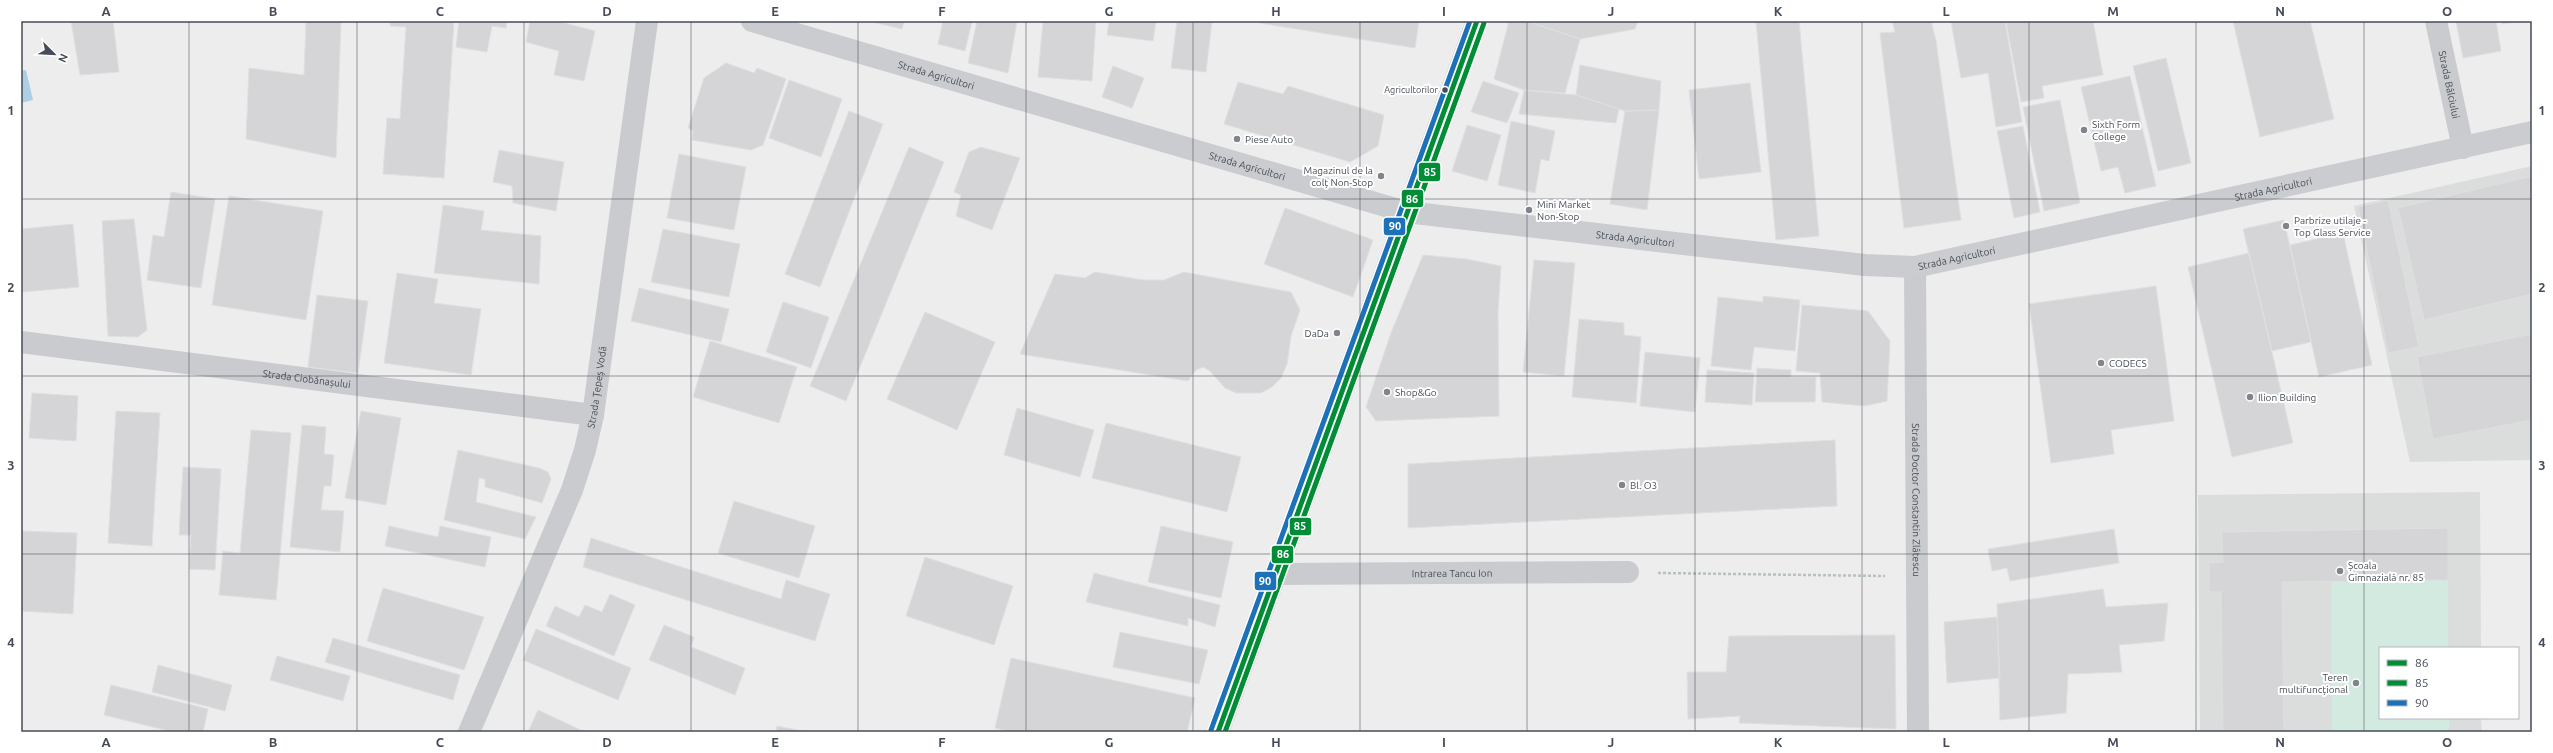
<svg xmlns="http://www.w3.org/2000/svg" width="2553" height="753" font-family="Ubuntu,sans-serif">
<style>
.education{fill:#dbdcdc}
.green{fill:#d3eae0}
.water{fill:#accfe5}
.building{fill:#d5d5d7;stroke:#dedfe0}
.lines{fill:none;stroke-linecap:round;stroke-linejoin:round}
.path{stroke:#b7c1bf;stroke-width:2.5;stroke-dasharray:3 2;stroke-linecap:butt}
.street{stroke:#c9cbce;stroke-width:22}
.secondary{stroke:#cacccf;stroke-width:22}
.bus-1-casing{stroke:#fff;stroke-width:8}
.bus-2-casing{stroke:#fff;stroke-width:8}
.bus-3-casing{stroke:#fff;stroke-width:8}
.bus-1{stroke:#008d36;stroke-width:5}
.bus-2{stroke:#008d36;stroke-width:5}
.bus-3{stroke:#1d71b8;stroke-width:5}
.grid{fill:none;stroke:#464c57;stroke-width:1;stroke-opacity:0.55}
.bus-dot{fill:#464c57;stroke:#fff;stroke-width:1.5}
.poi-dot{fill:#80848c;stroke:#fff;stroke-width:1.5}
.labels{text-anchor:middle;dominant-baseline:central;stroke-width:4;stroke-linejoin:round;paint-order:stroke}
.bus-label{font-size:9px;fill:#464c57;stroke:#fff;text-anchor:end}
.street-label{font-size:10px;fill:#464c57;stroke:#fff}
.poi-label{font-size:10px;fill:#464c57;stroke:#fff;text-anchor:start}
.line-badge{stroke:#fff;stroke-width:1.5}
.badge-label{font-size:11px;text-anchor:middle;font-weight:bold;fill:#fff}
.neatline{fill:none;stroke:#464c57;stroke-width:1.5}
.grid-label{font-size:13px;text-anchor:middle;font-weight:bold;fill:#464c57}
</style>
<rect width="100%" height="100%" fill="#ededed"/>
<!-- education -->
<path class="education" d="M 2532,166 L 2532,460 L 2410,462 L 2354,206 Z
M 2480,492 L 2481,648 L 2380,648 L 2380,718 L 2481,718 L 2482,732 L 2200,732 L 2198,495 Z"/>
<!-- green -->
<path class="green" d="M 2448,580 L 2448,648 L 2380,648 L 2380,718 L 2449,718 L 2449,732 L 2332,732 L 2331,581 Z"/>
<!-- water -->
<path class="water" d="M 26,70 L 33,100 L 21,103 L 21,71 Z"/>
<!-- building -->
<path class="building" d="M 71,21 L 113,21 L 119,72 L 80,75 Z
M 306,21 L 341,21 L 336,158 L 246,139 L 249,68 L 304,75 Z
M 390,21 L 454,21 L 444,178 L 383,174 L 387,118 L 400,119 L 406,27 L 390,26 Z
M 459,21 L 507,21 L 506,28 L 492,26 L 487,52 L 456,47 Z
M 530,21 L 557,21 L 595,31 L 584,81 L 554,75 L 559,51 L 526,42 Z
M 868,21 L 904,21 L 902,29 Z
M 943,21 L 972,21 L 965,51 L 938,44 Z
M 977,21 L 1017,21 L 1008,73 L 968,63 Z
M 1043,21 L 1096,21 L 1092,81 L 1038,77 Z
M 1109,21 L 1156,21 L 1153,41 L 1107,35 Z
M 1177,21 L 1212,21 L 1206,72 L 1171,68 Z
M 1259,21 L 1419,21 L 1415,48 L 1259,23 Z
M 1509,21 L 1526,21 L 1580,39 L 1565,93 L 1524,90 L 1494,79 Z
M 1526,21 L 1638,21 L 1635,29 L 1580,39 Z
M 1756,21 L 1799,21 L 1819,236 L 1776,240 Z
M 1892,21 L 1931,21 L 1936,41 L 1961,220 L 1904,228 L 1880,33 L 1895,32 Z
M 1951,21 L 2005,21 L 2022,122 L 1996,127 L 1988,73 L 1961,78 Z
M 2006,21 L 2093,21 L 2103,75 L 2042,86 L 2044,98 L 2021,102 Z
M 2233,21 L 2310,21 L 2334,119 L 2260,137 Z
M 2456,21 L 2496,21 L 2501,51 L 2463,58 Z
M 2501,21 L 2524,21 L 2502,24 Z
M 2166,58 L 2191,163 L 2158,171 L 2133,66 Z
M 726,63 L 754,73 L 757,68 L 786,79 L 763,145 L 751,150 L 692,140 L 693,131 L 688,128 L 704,78 Z
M 1580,65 L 1661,81 L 1659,110 L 1625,111 L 1576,95 Z
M 1113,66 L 1144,78 L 1132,108 L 1102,97 Z
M 2130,76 L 2156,186 L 2125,193 L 2118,167 L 2101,171 L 2081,87 Z
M 789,80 L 842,99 L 821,157 L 769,138 Z
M 1483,81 L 1519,93 L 1507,123 L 1471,112 Z
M 1238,82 L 1283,94 L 1288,86 L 1384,115 L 1378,146 L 1350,162 L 1224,124 Z
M 1750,83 L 1761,172 L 1699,179 L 1689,90 Z
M 1524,90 L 1576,95 L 1619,109 L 1616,123 L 1519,114 Z
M 2060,100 L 2080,203 L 2044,211 L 2023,107 Z
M 1659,110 L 1647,210 L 1610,204 L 1625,111 Z
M 849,111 L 883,124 L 820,287 L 785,274 Z
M 1511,121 L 1555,131 L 1549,161 L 1541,159 L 1535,193 L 1498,185 Z
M 1467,125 L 1501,135 L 1487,181 L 1452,171 Z
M 2023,126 L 2040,212 L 2014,218 L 1997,131 Z
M 909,147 L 944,162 L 846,401 L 810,386 Z
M 981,147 L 1020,158 L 992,230 L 956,216 L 961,195 L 954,192 L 969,152 Z
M 499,150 L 564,162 L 556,211 L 513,203 L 512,186 L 493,182 Z
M 679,154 L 746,167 L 734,230 L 667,218 Z
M 2532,176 L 2532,294 L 2424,320 L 2398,208 Z
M 171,192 L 215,199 L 201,288 L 147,280 L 153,235 L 164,237 Z
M 229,196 L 323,211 L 306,320 L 212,305 Z
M 2388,200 L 2419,347 L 2388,353 L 2358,207 Z
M 443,205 L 484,211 L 481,230 L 541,236 L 539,284 L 434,273 Z
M 1285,208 L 1373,240 L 1353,297 L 1264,264 Z
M 134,219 L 147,330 L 138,337 L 108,336 L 102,221 Z
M 2284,220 L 2311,342 L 2272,351 L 2243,229 Z
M 73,224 L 79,287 L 22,292 L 21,229 Z
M 663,229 L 740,244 L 729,297 L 651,282 Z
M 2343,233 L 2372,365 L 2319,377 L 2290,245 Z
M 2249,253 L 2293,443 L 2232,457 L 2188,267 Z
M 1423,255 L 1466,259 L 1501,266 L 1498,312 L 1499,416 L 1376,421 L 1366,407 L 1391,333 Z
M 1534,260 L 1575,263 L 1564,376 L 1523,372 Z
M 1095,272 L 1143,280 L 1164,280 L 1184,272 L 1291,292 L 1300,310 L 1291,336 L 1287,364 L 1281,378 L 1272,387 L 1261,393 L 1236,393 L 1225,388 L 1210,371 L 1203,367 L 1196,370 L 1188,381 L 1020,354 L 1055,274 L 1085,278 Z
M 397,273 L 438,279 L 434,303 L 481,309 L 471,375 L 384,363 Z
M 2156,286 L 2174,421 L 2111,430 L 2114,454 L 2051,463 L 2029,304 Z
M 639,288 L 729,309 L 721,342 L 631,321 Z
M 317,295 L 368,301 L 358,373 L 308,367 Z
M 1763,296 L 1800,300 L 1795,351 L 1754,347 L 1751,370 L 1711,366 L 1718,297 L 1763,302 Z
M 783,302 L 829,317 L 811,368 L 766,352 Z
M 1802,305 L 1868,311 L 1890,341 L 1887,401 L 1865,406 L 1822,402 L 1820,373 L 1796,371 Z
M 925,312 L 995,342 L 957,430 L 887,399 Z
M 1579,319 L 1624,323 L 1624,335 L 1641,337 L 1636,403 L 1572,397 Z
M 2532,334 L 2532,420 L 2433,439 L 2417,357 Z
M 710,341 L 797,367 L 779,423 L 693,397 Z
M 1645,352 L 1700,358 L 1695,412 L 1640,406 Z
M 1757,368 L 1791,370 L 1791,377 L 1816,377 L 1815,402 L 1755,402 Z
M 1707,370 L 1754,373 L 1752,405 L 1705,402 Z
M 32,393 L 78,396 L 76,441 L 29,438 Z
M 1017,408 L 1094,430 L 1080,477 L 1004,455 Z
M 116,411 L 160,413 L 152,546 L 108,543 Z
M 361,411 L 401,418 L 386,505 L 345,498 Z
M 1106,423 L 1241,457 L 1227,512 L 1092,478 Z
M 302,425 L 326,427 L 324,454 L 334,455 L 331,486 L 324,486 L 321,510 L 344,511 L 340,552 L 290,547 Z
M 251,430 L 291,433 L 276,600 L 219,595 L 223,551 L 240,553 Z
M 1835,440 L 1837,506 L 1408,528 L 1408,464 Z
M 458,450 L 539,468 L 548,472 L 551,479 L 542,503 L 485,487 L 485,479 L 479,478 L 476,502 L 536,517 L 525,539 L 444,520 Z
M 183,467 L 221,469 L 215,570 L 189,569 L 191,535 L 179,535 Z
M 734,501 L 815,526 L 799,578 L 718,553 Z
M 389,526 L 438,537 L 440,526 L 491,537 L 485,567 L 385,546 Z
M 1161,526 L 1233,542 L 1221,598 L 1148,582 Z
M 2448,528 L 2448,580 L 2282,582 L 2284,732 L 2223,732 L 2221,592 L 2209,592 L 2209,563 L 2223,562 L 2222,532 Z
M 2114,529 L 2119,563 L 2010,581 L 2007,568 L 1992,571 L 1988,549 Z
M 21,531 L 77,533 L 73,614 L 21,611 Z
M 591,538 L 781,599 L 786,580 L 830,594 L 815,641 L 583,567 Z
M 925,557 L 1013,586 L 994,645 L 906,616 Z
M 1094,573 L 1220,605 L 1215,627 L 1188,618 L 1188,626 L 1086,602 Z
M 383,588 L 484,617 L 464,670 L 367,641 Z
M 2103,589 L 2106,607 L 2168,603 L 2164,641 L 2119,645 L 2122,672 L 2068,674 L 2066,713 L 2000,720 L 1997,604 Z
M 610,594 L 635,605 L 614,656 L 546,626 L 555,606 L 579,617 L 585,605 L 602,612 Z
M 1997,617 L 2000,678 L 1947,683 L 1944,622 Z
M 664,625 L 694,637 L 691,647 L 745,668 L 735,695 L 649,660 Z
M 536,629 L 631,668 L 618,700 L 523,660 Z
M 1120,632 L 1208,650 L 1199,684 L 1113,667 Z
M 1895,635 L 1896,729 L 1739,723 L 1740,716 L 1688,719 L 1687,672 L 1726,672 L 1729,636 Z
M 333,638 L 460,675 L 453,700 L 325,662 Z
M 277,656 L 350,676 L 343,701 L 270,680 Z
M 1011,658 L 1195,698 L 1187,732 L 1012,732 L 995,728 Z
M 158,665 L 232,685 L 225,711 L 152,692 Z
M 111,685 L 208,709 L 203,732 L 173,732 L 104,715 Z
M 538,710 L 585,732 L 528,732 Z
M 777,726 L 807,732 L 776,732 Z"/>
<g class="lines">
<!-- path -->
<path class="path" d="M 1658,573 L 1885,576"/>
<!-- street -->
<g class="street">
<path id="s1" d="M 2436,21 L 2463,148"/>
<path id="s2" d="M 1915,267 L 1918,732"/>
<path id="s3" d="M 21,342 L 593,415"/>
<path id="s4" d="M 1276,574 L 1628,572"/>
<path id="s5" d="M 469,732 L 572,490 L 585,450 L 593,415 L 647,21"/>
</g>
<!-- secondary -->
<g class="secondary">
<path id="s6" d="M 752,21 L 1406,212 L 1865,265 L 1915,267 L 2532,132"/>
<path d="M 1218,732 L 1477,21"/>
</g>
<!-- bus-1 casing -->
<g class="bus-1-casing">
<path id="bus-1" d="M 1218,732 L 1477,21"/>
</g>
<!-- bus-2 casing -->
<g class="bus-2-casing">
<path id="bus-2" d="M 1225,732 L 1484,23"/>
</g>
<!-- bus-3 casing -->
<g class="bus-3-casing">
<path id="bus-3" d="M 1211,730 L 1470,21"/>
</g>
<!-- bus-1 -->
<use href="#bus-1" class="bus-1"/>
<!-- bus-2 -->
<use href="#bus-2" class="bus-2"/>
<!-- bus-3 -->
<use href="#bus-3" class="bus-3"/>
</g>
<!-- grid -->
<path class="grid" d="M 189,21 L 189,732M 357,21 L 357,732M 524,21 L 524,732M 691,21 L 691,732M 858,21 L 858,732M 1026,21 L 1026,732M 1193,21 L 1193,732M 1360,21 L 1360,732M 1527,21 L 1527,732M 1695,21 L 1695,732M 1862,21 L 1862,732M 2029,21 L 2029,732M 2196,21 L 2196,732M 2364,21 L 2364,732M 21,199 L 2532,199M 21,376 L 2532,376M 21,554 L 2532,554"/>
<!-- markers -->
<circle class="bus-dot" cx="1445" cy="90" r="3.5"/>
<g class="poi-dot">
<circle cx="2084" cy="130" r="4"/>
<circle cx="1237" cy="139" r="4"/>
<circle cx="1381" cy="176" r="4"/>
<circle cx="1529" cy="210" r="4"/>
<circle cx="2286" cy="226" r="4"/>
<circle cx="1337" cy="333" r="4"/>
<circle cx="2101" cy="363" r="4"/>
<circle cx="1387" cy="392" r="4"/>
<circle cx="2250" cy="397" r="4"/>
<circle cx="1622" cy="485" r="4"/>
<circle cx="2340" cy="571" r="4"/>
<circle cx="2356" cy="683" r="4"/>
</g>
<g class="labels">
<!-- bus labels -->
<g class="bus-label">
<text x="1438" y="90">Agricultorilor</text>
</g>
<!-- street labels -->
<g class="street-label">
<text stroke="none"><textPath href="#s6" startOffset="192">Strada Agricultori</textPath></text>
<text stroke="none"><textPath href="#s1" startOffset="65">Strada Bâlciului</textPath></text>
<text stroke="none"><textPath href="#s6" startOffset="516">Strada Agricultori</textPath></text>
<text stroke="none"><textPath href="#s6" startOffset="1560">Strada Agricultori</textPath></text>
<text stroke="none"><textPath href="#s6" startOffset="912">Strada Agricultori</textPath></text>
<text stroke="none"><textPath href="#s6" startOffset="1236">Strada Agricultori</textPath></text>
<text stroke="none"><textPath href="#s3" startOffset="288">Strada Ciobănașului</textPath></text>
<text stroke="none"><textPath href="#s5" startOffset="369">Strada Țepeș Vodă</textPath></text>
<text stroke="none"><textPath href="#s2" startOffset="233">Strada Doctor Constantin Zlătescu</textPath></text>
<text stroke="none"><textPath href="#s4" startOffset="176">Intrarea Tancu Ion</textPath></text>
</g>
<!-- poi labels -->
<g class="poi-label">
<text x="2092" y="124">Sixth Form<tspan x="2092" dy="12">College</tspan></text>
<text x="1245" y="139">Piese Auto</text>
<text x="1373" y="170" text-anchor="end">Magazinul de la<tspan x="1373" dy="12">colț Non-Stop</tspan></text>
<text x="1537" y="204">Mini Market<tspan x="1537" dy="12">Non-Stop</tspan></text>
<text x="2294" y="220">Parbrize utilaje -<tspan x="2294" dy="12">Top Glass Service</tspan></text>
<text x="1329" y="333" text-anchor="end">DaDa</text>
<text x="2109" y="363">CODECS</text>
<text x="1395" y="392">Shop&amp;Go</text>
<text x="2258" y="397">Ilion Building</text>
<text x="1630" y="485">Bl. O3</text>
<text x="2348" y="565">Școala<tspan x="2348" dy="12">Gimnazială nr. 85</tspan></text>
<text x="2348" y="677" text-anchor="end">Teren<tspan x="2348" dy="12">multifuncțional</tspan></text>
</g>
</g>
<g class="line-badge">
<rect x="1418" y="162" width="23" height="20" rx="4" fill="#008d36"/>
<rect x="1401" y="189" width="23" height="19" rx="4" fill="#008d36"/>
<rect x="1383" y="217" width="23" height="19" rx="4" fill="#1d71b8"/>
<rect x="1289" y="517" width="23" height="19" rx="4" fill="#008d36"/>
<rect x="1271" y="545" width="23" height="19" rx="4" fill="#008d36"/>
<rect x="1254" y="571" width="23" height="20" rx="4" fill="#1d71b8"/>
</g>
<g class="badge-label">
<text x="1430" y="176">85</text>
<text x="1412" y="203">86</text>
<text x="1395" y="230">90</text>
<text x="1300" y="530">85</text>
<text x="1283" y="558">86</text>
<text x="1265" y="585">90</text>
</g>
<!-- border -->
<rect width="2553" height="753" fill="none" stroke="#ffffff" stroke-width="44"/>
<!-- legend -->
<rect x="2379" y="647" width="140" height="72" fill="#ffffff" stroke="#b5b7bc"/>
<rect x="2387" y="660" width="20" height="6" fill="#008d36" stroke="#b5b7bc"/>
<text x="2415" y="667" font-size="12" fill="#464c57">86</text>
<rect x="2387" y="680" width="20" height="6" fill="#008d36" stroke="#b5b7bc"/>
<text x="2415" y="687" font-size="12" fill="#464c57">85</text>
<rect x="2387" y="700" width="20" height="6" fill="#1d71b8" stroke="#b5b7bc"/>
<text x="2415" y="707" font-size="12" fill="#464c57">90</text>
<!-- north arrow -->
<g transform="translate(54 54) rotate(114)" stroke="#ffffff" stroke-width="3" paint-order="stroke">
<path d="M0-3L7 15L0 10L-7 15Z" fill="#464c57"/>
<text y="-6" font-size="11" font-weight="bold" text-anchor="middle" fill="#464c57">N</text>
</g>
<rect x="22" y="22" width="2509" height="709" class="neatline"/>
<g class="grid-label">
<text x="106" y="16">A</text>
<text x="273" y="16">B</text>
<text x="440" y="16">C</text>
<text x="607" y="16">D</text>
<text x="775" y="16">E</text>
<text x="942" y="16">F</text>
<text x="1109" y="16">G</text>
<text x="1276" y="16">H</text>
<text x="1444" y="16">I</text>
<text x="1611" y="16">J</text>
<text x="1778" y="16">K</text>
<text x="1946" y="16">L</text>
<text x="2113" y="16">M</text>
<text x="2280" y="16">N</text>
<text x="2447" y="16">O</text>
<text x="11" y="115">1</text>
<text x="2542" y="115">1</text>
<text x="11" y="292">2</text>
<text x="2542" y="292">2</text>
<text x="11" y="470">3</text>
<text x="2542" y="470">3</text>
<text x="11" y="647">4</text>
<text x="2542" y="647">4</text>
<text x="106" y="747">A</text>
<text x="273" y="747">B</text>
<text x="440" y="747">C</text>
<text x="607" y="747">D</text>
<text x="775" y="747">E</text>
<text x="942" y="747">F</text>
<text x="1109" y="747">G</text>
<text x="1276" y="747">H</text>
<text x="1444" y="747">I</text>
<text x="1611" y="747">J</text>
<text x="1778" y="747">K</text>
<text x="1946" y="747">L</text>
<text x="2113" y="747">M</text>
<text x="2280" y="747">N</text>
<text x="2447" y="747">O</text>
</g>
</svg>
